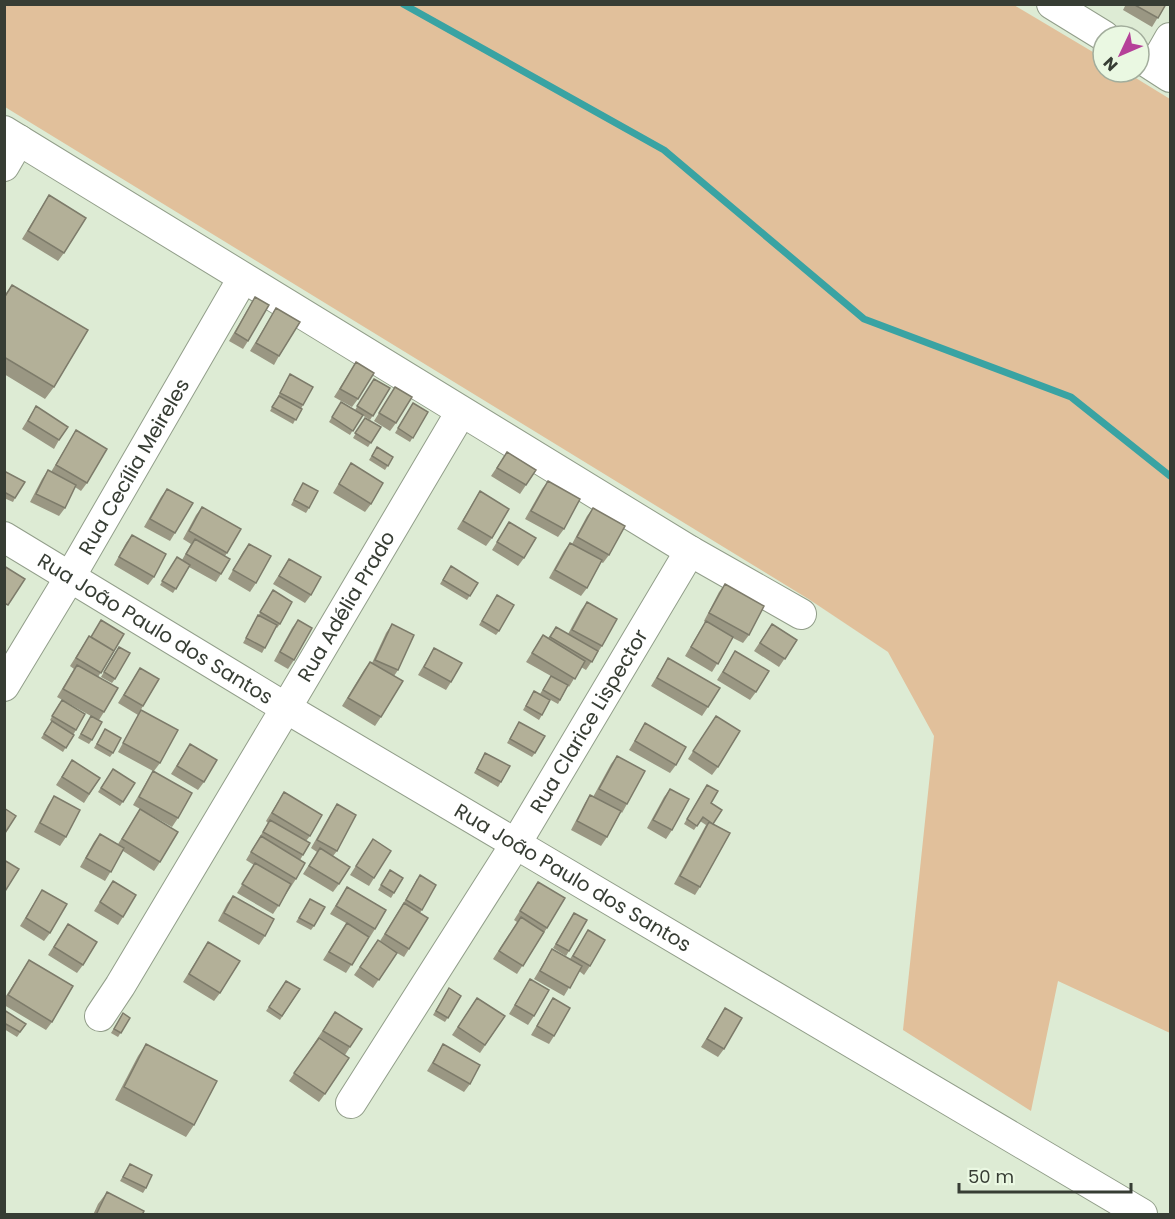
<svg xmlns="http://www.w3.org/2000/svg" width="1175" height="1219" font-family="Poppins,sans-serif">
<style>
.green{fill:#e1c09b}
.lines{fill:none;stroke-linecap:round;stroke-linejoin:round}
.stream{stroke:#39a3a3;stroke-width:7}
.minor-casing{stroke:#929e8a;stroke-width:32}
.minor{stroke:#fff;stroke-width:30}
.wall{fill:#9a9783}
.building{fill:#b3b098;stroke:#7d7b6a;stroke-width:1.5}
.labels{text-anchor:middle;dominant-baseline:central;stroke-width:6;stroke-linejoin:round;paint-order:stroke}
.street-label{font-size:20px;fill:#373d34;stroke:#eaf8e2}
</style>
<rect width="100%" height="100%" fill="#ddebd4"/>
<!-- green -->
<path class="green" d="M 4,5 L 1014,5 L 1103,58 L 1103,72 L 1126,72 L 1170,99 L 1170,1033 L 1058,981 L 1031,1111 L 903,1030 L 934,736 L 888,652 L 810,600 L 5,107 Z"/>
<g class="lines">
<!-- stream -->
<path class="stream" d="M 403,4 L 664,150 L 864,319 L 1071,397 L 1170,476"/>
<!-- minor casing -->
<g class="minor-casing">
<g id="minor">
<path d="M 1052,4 L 1104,36"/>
<path d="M 1139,57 L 1170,77"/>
<path d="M 1154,66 L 1170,38"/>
<path d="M 4,131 L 690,551 L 801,614"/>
<path d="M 4,166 L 19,140"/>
<path id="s1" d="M 4,537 L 286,708 L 1142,1214"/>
<path id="s2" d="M 4,686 L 70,577 L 243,278"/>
<path id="s3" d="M 100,1016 L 120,986 L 286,708 L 461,412"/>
<path id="s4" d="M 351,1103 L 515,845 L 690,551"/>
</g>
</g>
<!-- minor -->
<use href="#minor" class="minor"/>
</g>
<!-- wall -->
<path class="wall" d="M 1126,4 L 1166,4 L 1152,27 L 1123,10 Z
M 49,195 L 64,253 L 58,261 L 22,239 Z
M 12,285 L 54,387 L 45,399 L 4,374 L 4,296 Z
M 255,297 L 248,341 L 243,349 L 229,341 Z
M 276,308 L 279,356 L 274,365 L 250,351 Z
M 356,362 L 358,399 L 352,407 L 334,397 Z
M 290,374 L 303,405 L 293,424 L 270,411 Z
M 374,379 L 390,388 L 370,420 L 362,415 L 350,435 L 329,422 L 341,402 L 355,410 Z
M 395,387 L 396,423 L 390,431 L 374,421 Z
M 413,403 L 428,412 L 410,442 L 395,433 Z
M 36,406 L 59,440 L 54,449 L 22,429 Z
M 365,418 L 381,427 L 368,447 L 353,438 Z
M 76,430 L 87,483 L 81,491 L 75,487 L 65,508 L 59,516 L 30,502 L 42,479 L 48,470 L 51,472 Z
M 377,447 L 393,457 L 385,470 L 369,460 Z
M 507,452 L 526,485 L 520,494 L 491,476 Z
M 351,463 L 371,504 L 365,512 L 333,493 Z
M 4,471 L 15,498 L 13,502 L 4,498 Z
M 548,481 L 564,529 L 558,537 L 525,519 L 542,489 Z
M 303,483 L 309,508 L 306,513 L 291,505 Z
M 167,489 L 175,533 L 170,541 L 144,527 L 161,497 Z
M 480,491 L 492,538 L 486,546 L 457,529 Z
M 202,507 L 227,553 L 225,556 L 221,574 L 216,582 L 189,567 L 173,593 L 160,585 L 177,557 L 182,560 L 191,544 L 183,539 L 196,515 Z
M 593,508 L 609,555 L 603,563 L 601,562 L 587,588 L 581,596 L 549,578 L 564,551 L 570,543 L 572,544 L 587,516 Z
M 509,522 L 524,558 L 518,566 L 492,550 Z
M 132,535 L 154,577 L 148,585 L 114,565 L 126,543 Z
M 249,544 L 256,583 L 250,592 L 228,579 L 243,552 Z
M 289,559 L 311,595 L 305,603 L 273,584 Z
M 451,566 L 478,583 L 467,600 L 440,584 Z
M 725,584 L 749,635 L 743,643 L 733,638 L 712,672 L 685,656 L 705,622 L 704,621 L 719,592 Z
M 270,595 L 280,624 L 277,628 L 276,627 L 262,653 L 243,643 Z
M 497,595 L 499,631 L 496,635 L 479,625 Z
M 587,602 L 602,646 L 586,670 L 581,667 L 569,687 L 568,686 L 558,704 L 540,694 L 551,676 L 526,662 L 543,635 L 548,638 L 556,627 L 568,634 L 581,610 Z
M 298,620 L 294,660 L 288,669 L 274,661 L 292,628 Z
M 392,624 L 398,670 L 394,676 L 381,717 L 375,726 L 342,706 L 364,670 L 370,662 L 372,663 L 386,633 Z
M 772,624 L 797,640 L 779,667 L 754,651 Z
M 89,636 L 114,651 L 98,677 L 104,712 L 99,720 L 92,740 L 89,744 L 78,738 L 91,716 L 57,697 L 74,669 L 70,666 Z
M 434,648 L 451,682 L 446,690 L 418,675 Z
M 116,651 L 115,679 L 112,683 L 101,677 Z
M 735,651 L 756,692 L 750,700 L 717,680 Z
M 668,658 L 708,707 L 702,716 L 651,686 Z
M 140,668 L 143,706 L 138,715 L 118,703 Z
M 534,691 L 542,715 L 539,720 L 523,710 Z
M 59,704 L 76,730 L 63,752 L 41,738 L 52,722 L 50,720 Z
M 141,710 L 160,763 L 154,771 L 178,818 L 172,827 L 133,805 L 148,779 L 153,771 L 118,752 L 136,719 Z
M 716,716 L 718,767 L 712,775 L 688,759 Z
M 519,722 L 535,753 L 532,757 L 507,743 Z
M 645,723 L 676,765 L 670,773 L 629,750 Z
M 105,729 L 113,753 L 110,757 L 94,748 Z
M 190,744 L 204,782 L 198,790 L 171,774 Z
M 485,753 L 501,782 L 498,787 L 474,773 Z
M 617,756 L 627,804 L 622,813 L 621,812 L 607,837 L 601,846 L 571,830 L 585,803 L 590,795 L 593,797 L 611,764 Z
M 72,760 L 100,778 L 84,803 L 56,785 Z
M 113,769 L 135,783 L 120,806 L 98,792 Z
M 670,789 L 672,830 L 666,839 L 647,828 L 664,797 Z
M 704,789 L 711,803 L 713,824 L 700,887 L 695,895 L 674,884 L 706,825 L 700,821 L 694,830 L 684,824 Z
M 284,792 L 310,836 L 306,841 L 310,843 L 300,860 L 296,879 L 273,914 L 237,893 L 254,865 L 246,860 L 268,823 L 266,821 Z
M 54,796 L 66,837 L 60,846 L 34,832 L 48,805 Z
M 337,804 L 337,851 L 333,856 L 339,884 L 333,892 L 303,874 L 317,852 L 311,848 L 331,813 Z
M 140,809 L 160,862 L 154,871 L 123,851 L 105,881 L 80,867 L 94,842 L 100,834 L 118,844 Z
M 373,839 L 374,878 L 369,886 L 350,875 Z
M 390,870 L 403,878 L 391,898 L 378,890 Z
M 417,879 L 436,885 L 420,913 L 409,949 L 404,957 L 397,953 L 373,988 L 354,975 L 378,940 L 380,941 L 403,904 Z
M 113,881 L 123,917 L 118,925 L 94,911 Z
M 538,882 L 547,928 L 517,974 L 493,959 L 517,922 L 514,920 Z
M 347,887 L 375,929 L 370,937 L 369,937 L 346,973 L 323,960 L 346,923 L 330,914 Z
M 42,890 L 50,933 L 44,941 L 20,926 Z
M 233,896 L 265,936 L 259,945 L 218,921 L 227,904 Z
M 310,899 L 314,926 L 311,930 L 296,922 Z
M 574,913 L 569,951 L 566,956 L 553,948 Z
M 68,924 L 83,965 L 77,973 L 48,955 Z
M 588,930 L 590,966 L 584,975 L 579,971 L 564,996 L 534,979 L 552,949 L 570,959 Z
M 208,942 L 220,993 L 214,1001 L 183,982 Z
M 29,960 L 52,1022 L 46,1030 L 4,1005 L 4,999 Z
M 530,979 L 534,1016 L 528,1025 L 509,1014 Z
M 286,981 L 300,989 L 280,1020 L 266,1011 Z
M 449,988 L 461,996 L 445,1022 L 433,1015 Z
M 477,998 L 505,1016 L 480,1053 L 452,1035 Z
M 553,998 L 554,1036 L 549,1044 L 531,1035 Z
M 725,1008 L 724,1049 L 718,1057 L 701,1047 Z
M 4,1010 L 26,1024 L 17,1037 L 4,1029 Z
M 335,1012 L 350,1047 L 345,1055 L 325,1094 L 319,1102 L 289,1081 Z
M 123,1013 L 130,1018 L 118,1037 L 111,1033 Z
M 146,1044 L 194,1125 L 186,1137 L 115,1100 L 138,1056 Z
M 443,1044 L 470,1084 L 464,1092 L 427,1071 Z
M 130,1164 L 146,1188 L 143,1193 L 120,1181 Z
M 107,1192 L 142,1215 L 93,1215 L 98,1204 Z"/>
<!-- building -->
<path class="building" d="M 1133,4 L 1166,4 L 1158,18 Z
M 49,195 L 86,218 L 64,253 L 28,231 Z
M 12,285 L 88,330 L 54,387 L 4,357 L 4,298 Z
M 255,297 L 269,305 L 248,341 L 235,333 Z
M 276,308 L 300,322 L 279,356 L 256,343 Z
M 356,362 L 374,373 L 358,399 L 340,389 Z
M 290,374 L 313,387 L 303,405 L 280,393 Z
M 374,379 L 390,388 L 373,416 L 357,406 Z
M 395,387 L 412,397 L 396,423 L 379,413 Z
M 279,396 L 302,409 L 296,420 L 272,407 Z
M 341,402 L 363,415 L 353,431 L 332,417 Z
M 413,403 L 428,412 L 413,438 L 398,428 Z
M 36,406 L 68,427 L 59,440 L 28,421 Z
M 365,418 L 381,427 L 371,443 L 355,433 Z
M 76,430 L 107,449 L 87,483 L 56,465 Z
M 377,447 L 393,457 L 388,466 L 372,456 Z
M 507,452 L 536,470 L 526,485 L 497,468 Z
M 351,463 L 383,483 L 371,504 L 339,484 Z
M 48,470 L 76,485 L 65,508 L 36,494 Z
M 4,471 L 25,482 L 15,498 L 4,492 Z
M 548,481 L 580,499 L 564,529 L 531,511 Z
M 303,483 L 318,491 L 309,508 L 294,500 Z
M 167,489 L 193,503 L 175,533 L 150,519 Z
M 480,491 L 509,509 L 492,538 L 463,521 Z
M 202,507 L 241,529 L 227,553 L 189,531 Z
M 593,508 L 625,526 L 609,555 L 577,537 Z
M 509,522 L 536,538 L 524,558 L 497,542 Z
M 132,535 L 166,554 L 154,577 L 119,557 Z
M 195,539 L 230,559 L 221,574 L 186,554 Z
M 570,543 L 602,560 L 587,588 L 555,570 Z
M 249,544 L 271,556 L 256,583 L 233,570 Z
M 177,557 L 190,565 L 176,589 L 162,581 Z
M 289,559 L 321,577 L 311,595 L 279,576 Z
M 4,566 L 25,579 L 8,605 L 4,603 Z
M 451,566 L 478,583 L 470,596 L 443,580 Z
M 725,584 L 764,606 L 749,635 L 709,613 Z
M 273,590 L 292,602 L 280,624 L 260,612 Z
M 497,595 L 514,605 L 499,631 L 482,621 Z
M 587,602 L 617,619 L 602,646 L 572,630 Z
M 258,615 L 277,625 L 265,648 L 246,638 Z
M 101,620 L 124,634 L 114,651 L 91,637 Z
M 298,620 L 312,628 L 294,660 L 280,652 Z
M 706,621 L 733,637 L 718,664 L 691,647 Z
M 392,624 L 414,635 L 398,670 L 375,660 Z
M 772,624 L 797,640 L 785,659 L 760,643 Z
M 556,627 L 598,651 L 592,662 L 550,637 Z
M 543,635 L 585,661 L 575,679 L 532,653 Z
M 89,636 L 114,651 L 101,673 L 76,658 Z
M 119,647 L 130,653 L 115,679 L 104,672 Z
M 434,648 L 462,663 L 451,682 L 424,667 Z
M 735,651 L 769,671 L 756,692 L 723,672 Z
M 668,658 L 720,688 L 708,707 L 657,678 Z
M 370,662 L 403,681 L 381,717 L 348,698 Z
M 77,665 L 118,688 L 104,712 L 63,689 Z
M 140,668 L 159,679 L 143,706 L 124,695 Z
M 551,676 L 568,685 L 560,700 L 543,690 Z
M 534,691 L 550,700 L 542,715 L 526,706 Z
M 62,700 L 85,714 L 76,730 L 52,716 Z
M 141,710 L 178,730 L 160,763 L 123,743 Z
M 91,716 L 102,722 L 92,740 L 81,734 Z
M 716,716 L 740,731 L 718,767 L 693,751 Z
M 52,721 L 74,735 L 66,748 L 44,734 Z
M 519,722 L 545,736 L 535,753 L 510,739 Z
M 645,723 L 686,747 L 676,765 L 635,741 Z
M 105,729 L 121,738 L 113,753 L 97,744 Z
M 190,744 L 217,760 L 204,782 L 177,766 Z
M 485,753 L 510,766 L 501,782 L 477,769 Z
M 617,756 L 645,771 L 627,804 L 599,789 Z
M 72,760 L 100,778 L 89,794 L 62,777 Z
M 113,769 L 135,783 L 123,802 L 101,788 Z
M 153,771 L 192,793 L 178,818 L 139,797 Z
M 707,785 L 718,791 L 711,803 L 722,810 L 713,824 L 703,817 L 697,826 L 687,819 Z
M 670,789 L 689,799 L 672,830 L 653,820 Z
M 284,792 L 322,815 L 310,836 L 272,813 Z
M 590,795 L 621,811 L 607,837 L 577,821 Z
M 54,796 L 80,810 L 66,837 L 40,823 Z
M 337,804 L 356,815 L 337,851 L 317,840 Z
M 4,808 L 16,816 L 5,833 L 4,832 Z
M 140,809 L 178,832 L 160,862 L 122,839 Z
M 270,820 L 310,843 L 303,855 L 263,832 Z
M 709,822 L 730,833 L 700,887 L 680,876 Z
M 100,834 L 124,848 L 111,872 L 86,858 Z
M 261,836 L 305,863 L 296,879 L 251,852 Z
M 373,839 L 391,851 L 374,878 L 356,866 Z
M 320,848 L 350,867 L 339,884 L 309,866 Z
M 4,860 L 19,869 L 4,893 Z
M 255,863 L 291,884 L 279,906 L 242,884 Z
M 390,870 L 403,878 L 394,893 L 381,885 Z
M 420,875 L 436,885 L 422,910 L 406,900 Z
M 113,881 L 136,895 L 123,917 L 100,902 Z
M 538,882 L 565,898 L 547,928 L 520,911 Z
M 347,887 L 386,910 L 375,929 L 336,906 Z
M 42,890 L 67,904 L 50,933 L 26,918 Z
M 233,896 L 274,919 L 265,936 L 224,913 Z
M 310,899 L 325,907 L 314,926 L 299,918 Z
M 404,903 L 428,918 L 409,949 L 385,934 Z
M 574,913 L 587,920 L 569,951 L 556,944 Z
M 521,917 L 544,932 L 523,966 L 499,951 Z
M 347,923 L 369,937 L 352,965 L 329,952 Z
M 68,924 L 97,942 L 83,965 L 54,947 Z
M 588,930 L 605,940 L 590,966 L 573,956 Z
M 378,940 L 397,953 L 379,980 L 360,967 Z
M 208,942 L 240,961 L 220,993 L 189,974 Z
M 552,949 L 582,966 L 570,988 L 540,971 Z
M 29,960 L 73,986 L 52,1022 L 8,995 Z
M 530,979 L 549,990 L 534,1016 L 515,1005 Z
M 286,981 L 300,989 L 282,1016 L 269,1007 Z
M 449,988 L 461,996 L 448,1018 L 436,1011 Z
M 477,998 L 505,1016 L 485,1045 L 458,1027 Z
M 553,998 L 570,1008 L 554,1036 L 537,1026 Z
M 725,1008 L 742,1018 L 724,1049 L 707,1039 Z
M 4,1010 L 26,1024 L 20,1032 L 4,1023 Z
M 335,1012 L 362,1029 L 350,1047 L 323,1031 Z
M 123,1013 L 130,1018 L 121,1033 L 114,1029 Z
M 319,1038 L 349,1058 L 325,1094 L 294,1073 Z
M 146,1044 L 217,1081 L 194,1125 L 124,1087 Z
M 443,1044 L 480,1065 L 470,1084 L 433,1063 Z
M 130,1164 L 152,1175 L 146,1188 L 123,1177 Z
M 107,1192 L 144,1211 L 142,1215 L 96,1215 Z"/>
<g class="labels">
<!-- street labels -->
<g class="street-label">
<text stroke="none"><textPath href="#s2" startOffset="255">Rua Cecília Meireles</textPath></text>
<text stroke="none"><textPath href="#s3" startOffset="478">Rua Adélia Prado</textPath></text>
<text stroke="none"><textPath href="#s1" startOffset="177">Rua João Paulo dos Santos</textPath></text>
<text stroke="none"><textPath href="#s4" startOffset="450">Rua Clarice Lispector</textPath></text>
<text stroke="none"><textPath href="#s1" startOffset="663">Rua João Paulo dos Santos</textPath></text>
</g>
</g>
<!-- border -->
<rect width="1175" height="1219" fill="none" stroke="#373d34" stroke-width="12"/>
<!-- north arrow -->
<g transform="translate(1121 54) rotate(226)"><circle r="28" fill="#eaf8e2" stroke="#a2ad9c" stroke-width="1.5"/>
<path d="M0-4.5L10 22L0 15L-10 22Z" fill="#b54199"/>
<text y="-9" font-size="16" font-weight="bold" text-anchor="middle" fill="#373d34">N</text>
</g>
<!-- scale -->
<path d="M959 1183v9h172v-9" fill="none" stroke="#373d34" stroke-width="3"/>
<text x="968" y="1183" font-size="18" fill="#373d34" stroke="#eaf8e2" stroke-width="4.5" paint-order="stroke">50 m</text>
</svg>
